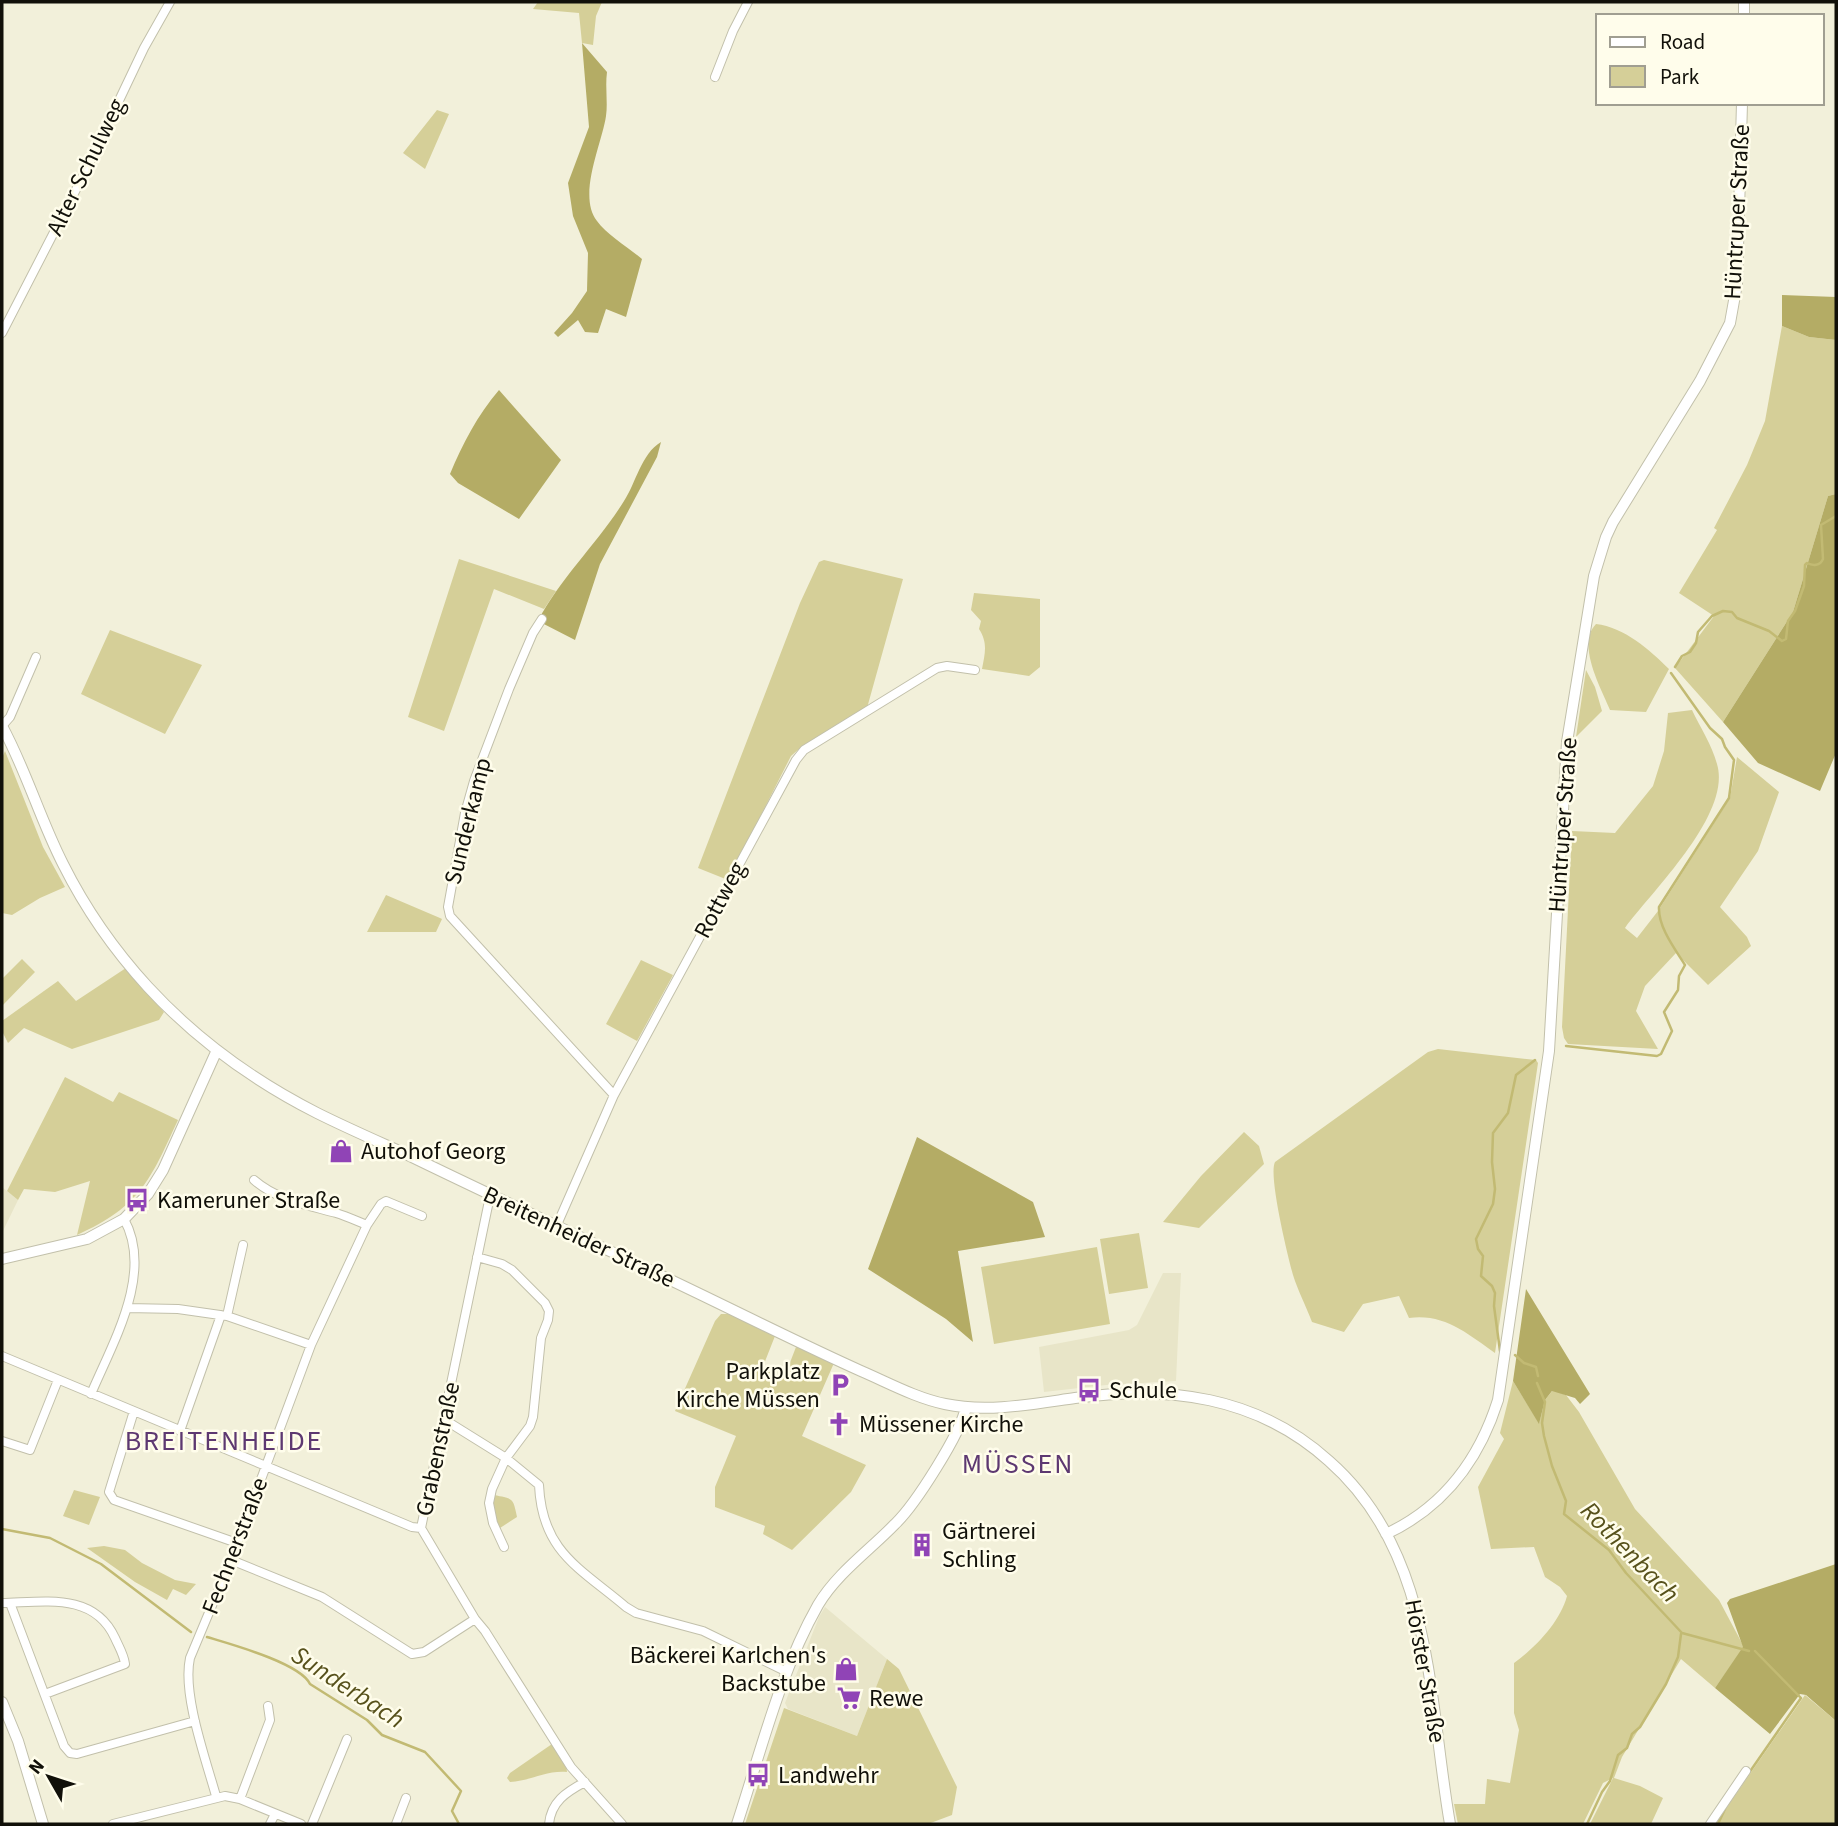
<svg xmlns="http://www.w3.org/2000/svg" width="1838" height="1826" font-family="'Source Sans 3',sans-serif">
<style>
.built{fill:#e8e5c8}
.green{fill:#d5cf98}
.forest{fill:#b4ac65}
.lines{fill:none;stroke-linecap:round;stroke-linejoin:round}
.stream{stroke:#c2ba73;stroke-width:2.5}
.minor-casing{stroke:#c2c0ab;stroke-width:10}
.tertiary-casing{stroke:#c2c0ab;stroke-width:12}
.minor{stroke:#fff;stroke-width:8}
.tertiary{stroke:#fff;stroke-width:10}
.labels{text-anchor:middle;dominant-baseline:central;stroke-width:5;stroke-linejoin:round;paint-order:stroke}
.street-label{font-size:24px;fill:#111009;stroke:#fffdeb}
.poi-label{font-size:24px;fill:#111009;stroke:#fffdeb;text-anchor:start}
.water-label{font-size:26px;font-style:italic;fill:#57511b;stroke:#fffdeb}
.quarter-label{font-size:28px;letter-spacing:2px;fill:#5d3871;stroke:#fffdeb}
</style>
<rect width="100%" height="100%" fill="#f2f0da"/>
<!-- built -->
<path class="built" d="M 2,1187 L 18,1200 L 2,1233 Z
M 1163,1273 L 1181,1273 L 1176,1381 L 1106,1385 L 1044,1392 L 1039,1347 L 1129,1330 L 1137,1325 Z
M 825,1607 L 887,1659 L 857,1736 L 788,1709 L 785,1703 L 819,1617 Z"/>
<!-- green -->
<path class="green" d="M 538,2 L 602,2 L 596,16 L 593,45 L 582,43 L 579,13 L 533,9 Z
M 437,110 L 449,114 L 425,169 L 403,153 Z
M 1782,326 L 1809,337 L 1836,340 L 1836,494 L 1828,496 L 1793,612 L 1723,722 L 1675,668 L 1714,616 L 1679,593 L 1717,530 L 1714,528 L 1747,465 L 1765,421 Z
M 459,559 L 556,591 L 544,609 L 494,589 L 444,731 L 408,717 Z
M 824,560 L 903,579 L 867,708 L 800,748 L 791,756 L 728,880 L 698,868 L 800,603 L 819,562 Z
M 974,593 L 1040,599 L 1040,667 L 1029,676 L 982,669 C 985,653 988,643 979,629 L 981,621 L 971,610 Z
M 1596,624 C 1624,627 1650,650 1669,669 L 1646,712 L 1610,710 C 1601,688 1576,644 1596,624 Z
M 110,630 L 202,665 L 165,734 L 81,694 Z
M 1586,670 L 1595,687 L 1602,711 L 1576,737 Z
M 1692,710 C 1700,727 1712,745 1717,764 C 1732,814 1653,890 1625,928 L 1637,938 L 1658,911 L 1730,798 L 1737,757 L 1779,792 L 1758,851 L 1720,907 L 1747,937 L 1751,946 L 1708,985 L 1676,953 L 1645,986 L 1636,1011 L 1658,1049 L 1568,1044 L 1564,1038 L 1562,1027 L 1572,831 L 1615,833 L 1653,786 L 1664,751 L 1668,713 Z
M 5,751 L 43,847 L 65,887 L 40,898 L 12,915 L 2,913 L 2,758 Z
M 386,895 L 440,918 L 442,919 L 436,932 L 367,932 Z
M 22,959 L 35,972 L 2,1006 L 2,979 Z
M 641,960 L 673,975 L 637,1041 L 606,1024 Z
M 126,968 L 164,1012 L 159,1020 L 72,1049 L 24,1028 L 8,1043 L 2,1031 L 2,1021 L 58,981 L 76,1001 Z
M 1438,1049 L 1536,1060 L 1538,1063 L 1495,1353 C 1468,1334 1444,1313 1409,1318 L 1399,1296 L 1363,1304 L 1344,1332 L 1312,1322 C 1306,1306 1298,1291 1293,1275 C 1288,1257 1268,1175 1275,1162 L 1428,1052 Z
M 65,1077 L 113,1102 L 119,1092 L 178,1120 C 150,1180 141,1206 77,1235 L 90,1181 L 55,1192 L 24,1189 L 18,1200 L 7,1191 Z
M 1244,1132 L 1259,1146 L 1264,1164 L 1199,1228 L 1163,1222 L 1201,1176 Z
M 1139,1233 L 1148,1288 L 1109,1294 L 1100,1239 Z
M 1097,1247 L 1110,1324 L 994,1344 L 981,1267 Z
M 721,1314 L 729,1314 L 775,1336 L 762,1369 L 784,1378 L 796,1347 L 834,1363 L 802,1436 L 866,1465 L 851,1492 L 792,1550 L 763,1534 L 765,1526 L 715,1507 L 715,1487 L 736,1436 L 675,1411 L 715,1321 Z
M 1513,1381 L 1539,1423 L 1545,1400 L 1553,1390 L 1566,1395 L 1579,1412 L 1635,1509 L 1719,1600 L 1744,1647 L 1715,1688 L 1681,1659 L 1622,1757 L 1614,1778 L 1640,1786 L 1663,1798 L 1651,1824 L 1590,1824 L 1613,1778 L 1603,1783 L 1583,1824 L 1458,1824 L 1454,1804 L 1485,1804 L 1487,1779 L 1510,1783 L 1519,1730 L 1514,1713 L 1514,1663 C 1536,1647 1560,1622 1567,1596 L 1560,1587 L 1545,1577 L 1534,1547 L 1491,1549 L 1478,1487 L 1504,1439 L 1500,1433 Z
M 74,1490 L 100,1497 L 89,1525 L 63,1516 Z
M 494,1495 C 513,1499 513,1497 517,1517 L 500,1528 L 494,1518 Z
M 104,1546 L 125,1550 L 142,1563 L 175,1580 L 196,1584 L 186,1595 L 173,1589 L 167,1600 L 135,1582 L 87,1548 Z
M 887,1659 L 899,1669 L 957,1787 L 952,1815 L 928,1824 L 745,1824 L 784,1708 L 857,1736 Z
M 1805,1695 L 1836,1721 L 1836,1824 L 1715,1824 Z
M 552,1744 L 566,1765 L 567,1772 C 547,1770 530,1781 510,1782 L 507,1778 L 510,1773 Z"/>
<!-- forest -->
<path class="forest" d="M 582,43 L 607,72 C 605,87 608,102 606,116 C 602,144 577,195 597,221 C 606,234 629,248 642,259 L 626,317 L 606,309 L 598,333 L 585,332 L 578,320 L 558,337 L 554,333 L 572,313 L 587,291 L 588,253 L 573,216 L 568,183 L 589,127 Z
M 1782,295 L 1836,297 L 1836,340 L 1809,337 L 1782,326 Z
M 499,390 L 561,460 L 519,519 L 458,483 L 450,474 C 463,443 477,416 499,390 Z
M 661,442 L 657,457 L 600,564 L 575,640 L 538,621 C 561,577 598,543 624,501 C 636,483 641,454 661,442 Z
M 1836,494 L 1836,753 L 1820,791 L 1758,763 L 1723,722 L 1793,612 L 1828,496 Z
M 917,1137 L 1033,1202 L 1045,1237 L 958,1251 L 973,1342 L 946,1319 L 868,1269 Z
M 1526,1289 L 1590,1394 L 1580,1404 L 1575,1398 L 1552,1391 L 1545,1400 L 1539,1424 L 1513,1381 Z
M 1836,1564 L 1836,1721 L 1806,1695 L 1800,1694 L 1770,1734 L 1715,1688 L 1743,1647 L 1727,1603 L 1730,1599 Z"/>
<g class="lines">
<!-- stream -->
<path class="stream" d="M 1675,667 L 1682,656 L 1690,652 L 1696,643 L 1698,632 L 1712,616 L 1723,611 L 1732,612 L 1737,618 L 1769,631 L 1782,641 L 1786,639 L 1788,621 L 1795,611 L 1804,586 L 1805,565 L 1807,563 C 1813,566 1820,566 1823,559 L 1821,525 L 1836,516
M 1566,1046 L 1657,1056 L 1661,1054 L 1672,1031 L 1664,1012 L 1678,990 L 1679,976 L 1685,965 C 1675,949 1658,927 1659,907 L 1729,798 L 1734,760 L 1725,747 L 1722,739 L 1710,728 L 1671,673
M 1500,1351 L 1494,1306 L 1495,1293 L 1492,1286 L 1481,1276 L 1483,1256 L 1478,1249 L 1476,1239 L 1493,1204 L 1495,1189 L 1492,1162 L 1493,1133 L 1508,1113 L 1516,1075 L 1535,1060
M 1515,1355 L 1524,1363 L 1536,1367 L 1538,1376
M 1537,1383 L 1545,1402 L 1542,1423 L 1544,1436 L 1552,1466 L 1566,1501 L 1564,1514 L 1609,1550 L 1626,1573 L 1682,1633 L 1749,1651
M 2,1529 L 50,1538 L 101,1564 L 191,1632
M 207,1637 C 230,1644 300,1663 310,1684 L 367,1720 L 382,1735 L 425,1752 L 461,1791 L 452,1811 L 459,1824
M 1742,1783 L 1801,1698 L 1755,1651
M 1587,1824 L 1602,1792 L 1610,1781 L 1618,1755 L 1627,1748 L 1632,1734 L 1640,1727 L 1666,1684 L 1678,1657 L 1681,1634
M 1718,1824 L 1725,1809"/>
<!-- minor casing -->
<g class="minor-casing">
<path id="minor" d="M 715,77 L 733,31 L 748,2
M 2,333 L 84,174 L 144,48 L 170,2
M 542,619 L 533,633 L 509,689 L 474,781 L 465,813 L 448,907 L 450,916 L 614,1095
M 2,726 L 10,717 L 36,657
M 254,1180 C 277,1200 307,1205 336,1213 C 346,1216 357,1221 367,1225
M 556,1227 L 614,1095 L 796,760 L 804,750 L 937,668 L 947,666 L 975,670
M 477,1257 L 502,1264 L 512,1270 L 545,1303 L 549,1311 L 548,1320 L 541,1338 L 533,1417 L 530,1426 L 506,1458 L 492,1489 L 489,1503 L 493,1523 L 504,1547
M 127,1308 L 178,1309 L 227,1316 L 311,1345
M 227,1316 L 243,1245
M 2,1356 L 412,1527 L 421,1528
M 91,1394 C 113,1342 154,1273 124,1219
M 134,1411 L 109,1492 L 114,1500 L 237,1543
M 445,1420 L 506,1458 L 539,1485 C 542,1552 580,1568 626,1607 L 636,1613 L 703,1631 L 787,1672
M 180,1431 L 221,1315
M 2,1441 L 30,1450 L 58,1380
M 421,1528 L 475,1619 L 485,1631 L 571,1767 L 622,1824
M 421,1528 L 490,1196
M 231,1560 L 322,1597 L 412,1654 L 424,1652 L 475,1619
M 2,1603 C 45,1602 94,1592 115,1638 C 119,1647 124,1655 125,1664 L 45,1694
M 10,1603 L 64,1746 L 70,1753 L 77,1754 L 195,1721
M 216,1796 C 206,1760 182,1694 190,1658 L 231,1560 L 311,1345 L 367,1225 L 381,1204 L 386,1201 L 422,1216
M 240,1799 L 270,1720 L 268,1706
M 113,1824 L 225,1796 L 240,1799 L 301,1824
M 270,1824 L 275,1814
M 312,1824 L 347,1739
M 396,1824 L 406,1798
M 549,1824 C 551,1802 566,1792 585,1782
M 1710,1824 L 1746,1771"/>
</g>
<!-- tertiary casing -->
<g class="tertiary-casing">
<path id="tertiary" d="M 1744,16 L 1744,2
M 2,726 C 26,770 40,819 63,864 C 85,908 115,951 148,987 C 196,1039 254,1081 317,1113 C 347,1128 377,1141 408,1155 C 492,1196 577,1235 662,1276 C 728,1307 794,1341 861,1371 C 889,1383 916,1398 945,1404 C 988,1413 1033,1404 1075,1398 C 1168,1385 1257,1396 1329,1461 C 1434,1553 1428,1698 1450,1824
M 2,1259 L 87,1239 L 124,1219 L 148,1194 L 163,1170 L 217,1050
M 1386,1534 C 1444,1507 1479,1460 1498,1400 L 1549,1051 L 1567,742 L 1594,576 L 1606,537 L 1613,522 L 1700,381 L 1730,323 L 1737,284 L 1742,103
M 2,1702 L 18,1741 L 43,1824
M 737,1824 C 761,1751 780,1672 818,1605 C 837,1573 870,1550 895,1524 C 915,1505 961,1433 966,1407"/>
</g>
<!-- minor -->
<use href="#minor" class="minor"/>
<!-- tertiary -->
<use href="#tertiary" class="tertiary"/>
</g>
<!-- icons -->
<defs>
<g id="shop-bare" transform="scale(1.89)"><path d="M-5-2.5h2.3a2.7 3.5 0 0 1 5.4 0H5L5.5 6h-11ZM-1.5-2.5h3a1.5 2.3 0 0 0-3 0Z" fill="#9044b6" stroke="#fffdeb" stroke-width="2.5" paint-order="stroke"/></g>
<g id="bus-bare" transform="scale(1.89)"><path d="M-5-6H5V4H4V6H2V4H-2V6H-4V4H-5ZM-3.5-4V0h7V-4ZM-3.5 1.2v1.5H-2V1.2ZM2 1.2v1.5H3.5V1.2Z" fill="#9044b6" stroke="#fffdeb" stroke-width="2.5" paint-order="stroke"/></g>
<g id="parking-bare" transform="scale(1.89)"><path d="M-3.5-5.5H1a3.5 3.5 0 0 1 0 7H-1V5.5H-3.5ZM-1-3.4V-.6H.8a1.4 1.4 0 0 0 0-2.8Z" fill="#9044b6" stroke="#fffdeb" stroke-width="2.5" paint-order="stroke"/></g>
<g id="church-bare" transform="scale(1.89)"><path d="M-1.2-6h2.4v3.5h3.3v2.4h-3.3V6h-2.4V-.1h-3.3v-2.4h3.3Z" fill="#9044b6" stroke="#fffdeb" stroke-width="2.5" paint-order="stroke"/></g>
<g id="building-bare" transform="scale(1.89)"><path d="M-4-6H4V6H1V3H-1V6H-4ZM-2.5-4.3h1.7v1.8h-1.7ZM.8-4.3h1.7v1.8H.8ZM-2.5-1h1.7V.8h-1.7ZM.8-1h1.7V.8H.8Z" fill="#9044b6" stroke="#fffdeb" stroke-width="2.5" paint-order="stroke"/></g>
<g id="supermarket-bare" transform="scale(1.89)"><path d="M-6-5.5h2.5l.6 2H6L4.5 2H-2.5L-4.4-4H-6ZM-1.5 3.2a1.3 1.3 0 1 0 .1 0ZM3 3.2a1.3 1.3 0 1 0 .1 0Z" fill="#9044b6" stroke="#fffdeb" stroke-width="2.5" paint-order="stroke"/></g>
</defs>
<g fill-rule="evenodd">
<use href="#shop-bare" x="341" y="1151"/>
<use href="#bus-bare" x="137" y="1200"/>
<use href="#parking-bare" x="840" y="1385"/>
<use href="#bus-bare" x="1089" y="1390"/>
<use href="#church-bare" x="839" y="1424"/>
<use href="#building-bare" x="922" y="1545"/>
<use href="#shop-bare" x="846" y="1669"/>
<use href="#supermarket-bare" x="849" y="1698"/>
<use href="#bus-bare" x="758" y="1775"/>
</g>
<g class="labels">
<!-- street labels -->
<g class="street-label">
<text transform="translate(86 167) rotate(-64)">Alter Schulweg</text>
<text transform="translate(1737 212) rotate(-87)">Hüntruper Straße</text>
<text transform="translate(468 821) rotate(-76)">Sunderkamp</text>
<text transform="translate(1563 825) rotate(-86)">Hüntruper Straße</text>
<text transform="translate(720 900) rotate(-62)">Rottweg</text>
<text transform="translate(579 1237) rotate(25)">Breitenheider Straße</text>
<text transform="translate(438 1449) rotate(-78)">Grabenstraße</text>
<text transform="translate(235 1546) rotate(-69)">Fechnerstraße</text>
<text transform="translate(1425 1671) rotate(80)">Hörster Straße</text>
</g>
<!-- poi labels -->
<g class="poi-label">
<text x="361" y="1151">Autohof Georg</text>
<text x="157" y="1200">Kameruner Straße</text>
<text x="820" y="1371" text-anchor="end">Parkplatz<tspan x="820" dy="28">Kirche Müssen</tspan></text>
<text x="1109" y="1390">Schule</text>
<text x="859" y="1424">Müssener Kirche</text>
<text x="942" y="1531">Gärtnerei<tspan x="942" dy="28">Schling</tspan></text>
<text x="826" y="1655" text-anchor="end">Bäckerei Karlchen's<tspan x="826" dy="28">Backstube</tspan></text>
<text x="869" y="1698">Rewe</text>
<text x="778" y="1775">Landwehr</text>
</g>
<!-- water labels -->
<g class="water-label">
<text transform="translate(1630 1552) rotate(46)">Rothenbach</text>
<text transform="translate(348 1687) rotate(33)">Sunderbach</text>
</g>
<!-- quarter labels -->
<g class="quarter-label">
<text x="224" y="1441">BREITENHEIDE</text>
<text x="1018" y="1464">MÜSSEN</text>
</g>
</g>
<!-- border -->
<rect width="1838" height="1826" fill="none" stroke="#111009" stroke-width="7"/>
<!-- legend -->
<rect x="1596" y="14" width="228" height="91" fill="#fffdeb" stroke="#a09e91" stroke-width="2"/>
<rect x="1610" y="37" width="35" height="10" fill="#ffffff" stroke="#a09e91" stroke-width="2"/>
<text x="1660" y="49" font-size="21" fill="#111009">Road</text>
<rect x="1610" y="66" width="35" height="21" fill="#d5cf98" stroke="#a09e91" stroke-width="2"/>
<text x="1660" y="84" font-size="21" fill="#111009">Park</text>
<!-- north arrow -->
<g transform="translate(49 1777) rotate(309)" stroke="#fffdeb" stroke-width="5" paint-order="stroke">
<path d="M0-5L12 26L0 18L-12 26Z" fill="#111009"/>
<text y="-10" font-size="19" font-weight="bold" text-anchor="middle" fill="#111009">N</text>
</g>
</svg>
